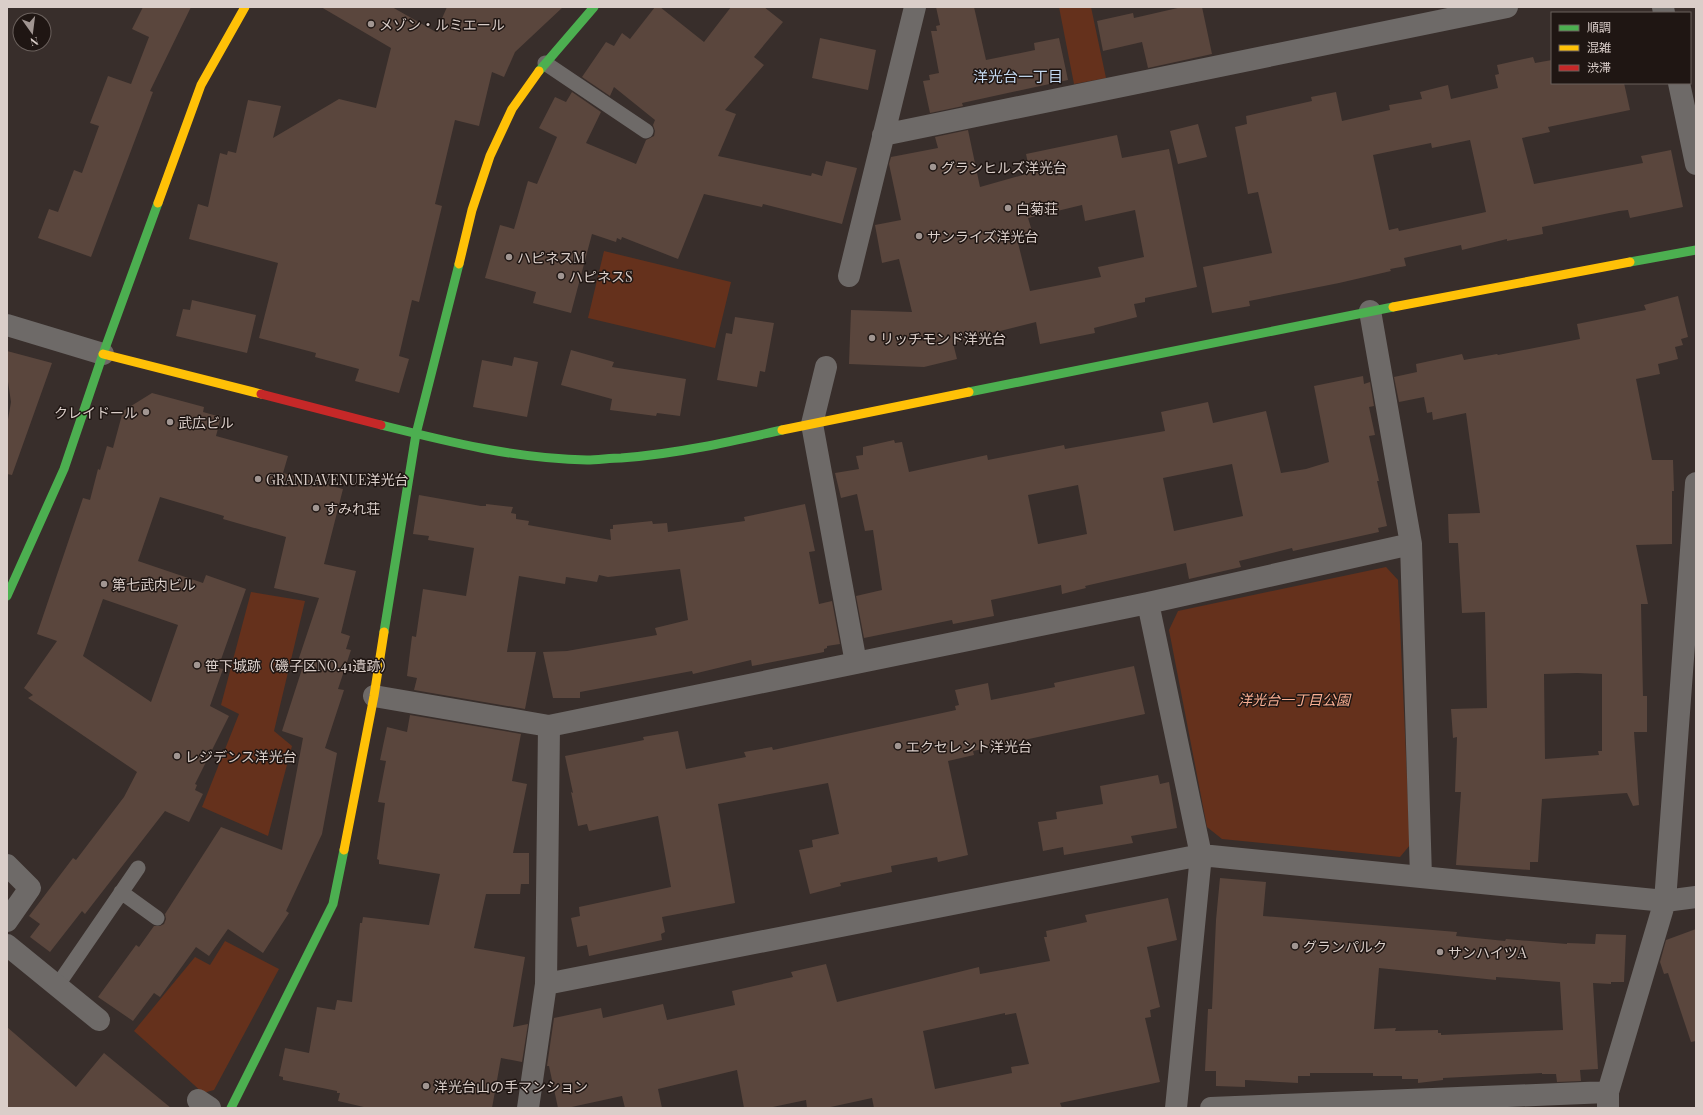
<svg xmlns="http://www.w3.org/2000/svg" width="1703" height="1115" font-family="'Playfair Display','Noto Sans JP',serif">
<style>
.green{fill:#65311c}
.building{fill:#5a463d;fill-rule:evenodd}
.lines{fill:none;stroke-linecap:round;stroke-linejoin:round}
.lane{stroke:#6e6a68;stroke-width:15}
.street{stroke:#6e6a68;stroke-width:22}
.fast{stroke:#4caf50;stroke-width:9}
.slow{stroke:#ffc107;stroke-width:9}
.jam{stroke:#c62828;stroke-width:9}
.poi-dot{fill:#a19692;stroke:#1f1613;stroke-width:1.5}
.labels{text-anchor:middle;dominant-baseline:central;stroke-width:3;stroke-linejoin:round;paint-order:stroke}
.poi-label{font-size:14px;fill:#dacec9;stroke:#1f1613;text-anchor:start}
.park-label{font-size:14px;font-style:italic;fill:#f9af93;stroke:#1f1613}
.neighbourhood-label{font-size:15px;fill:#c6dbf3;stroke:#1f1613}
</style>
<rect width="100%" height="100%" fill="#382e2b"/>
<!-- green -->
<path class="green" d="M 1059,7 L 1091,7 L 1106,78 L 1074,84 Z
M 604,251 L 731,282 L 715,348 L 588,318 Z
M 1386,567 L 1398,580 L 1410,845 L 1400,857 L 1222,839 L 1207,827 L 1169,630 L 1178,611 Z
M 251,592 L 305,601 L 274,731 L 292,746 L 268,836 L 202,807 L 239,714 L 221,705 Z
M 225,941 L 279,969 L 214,1090 L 203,1093 L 134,1031 L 195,957 L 210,965 Z"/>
<!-- building -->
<path class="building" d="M 143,7 L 191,7 L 150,91 L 153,92 L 91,257 L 38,238 L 49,209 L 58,212 L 74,170 L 82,173 L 99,126 L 90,123 L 108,76 L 131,84 L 149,37 L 132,29 Z
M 321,7 L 392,7 L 436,32 L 447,7 L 563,7 L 515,52 L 504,77 L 492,72 L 479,126 L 455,120 L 435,204 L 442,206 L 419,302 L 412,300 L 399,356 L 409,359 L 399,393 L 355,381 L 359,369 L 315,357 L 316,353 L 259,338 L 278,263 L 189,239 L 198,204 L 208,207 L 220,153 L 227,155 L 228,151 L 236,153 L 248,100 L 281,106 L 273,138 L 339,99 L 376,108 L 391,48 Z
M 655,7 L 660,7 L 704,42 L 731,7 L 764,7 L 783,22 L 754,57 L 764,65 L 725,110 L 736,114 L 718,156 L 811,176 L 812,173 L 822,176 L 826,161 L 857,168 L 842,224 L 763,204 L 762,207 L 704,194 L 678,259 L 622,237 L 621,240 L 617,238 L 616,242 L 592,234 L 571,313 L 533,303 L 536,292 L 485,278 L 500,225 L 514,229 L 528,181 L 537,184 L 557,137 L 539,128 L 555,97 L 566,102 L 572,92 L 601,112 L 586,143 L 636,164 L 646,140 L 654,136 L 655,131 L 653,125 L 655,120 L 614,87 L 610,96 L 582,77 L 606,42 L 614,46 L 622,33 L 630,39 Z
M 936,7 L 974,7 L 986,60 L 1035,50 L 1034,43 L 1059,38 L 1068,80 L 962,103 L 963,106 L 930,113 L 923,81 L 930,80 L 929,75 L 939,73 L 931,31 L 937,31 L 936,26 L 940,25 Z
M 1182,7 L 1202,7 L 1212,54 L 1148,68 L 1142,42 L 1103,51 L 1097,21 L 1133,13 L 1134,18 Z
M 820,38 L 876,50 L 868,90 L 812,78 Z
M 1533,57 L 1535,63 L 1552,60 L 1552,83 L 1624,83 L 1630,110 L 1548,127 L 1550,132 L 1522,138 L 1534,184 L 1643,163 L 1641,156 L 1671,150 L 1683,207 L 1630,218 L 1628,210 L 1619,211 L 1542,227 L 1543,234 L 1507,241 L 1507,239 L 1462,250 L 1461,245 L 1404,258 L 1406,266 L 1390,269 L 1391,271 L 1339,283 L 1249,301 L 1250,306 L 1212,313 L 1203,267 L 1272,253 L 1258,192 L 1248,194 L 1235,127 L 1247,124 L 1246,116 L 1312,101 L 1311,97 L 1336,92 L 1342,121 L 1390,110 L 1389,105 L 1422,99 L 1420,92 L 1448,85 L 1451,99 L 1498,88 L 1495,75 L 1499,74 L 1497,65 ZM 1470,140 L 1486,212 L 1399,231 L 1398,228 L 1389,230 L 1373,155 L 1431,143 L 1432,148 Z
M 1198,124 L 1207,157 L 1178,164 L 1170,131 Z
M 968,130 L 980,187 L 1030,173 L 1026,154 L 1117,135 L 1122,158 L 1169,149 L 1197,287 L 1145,298 L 1145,302 L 1134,304 L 1137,317 L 1094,328 L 1095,333 L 1040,344 L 1036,322 L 953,343 L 957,359 L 924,367 L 849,364 L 851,310 L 912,312 L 899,259 L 882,263 L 875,225 L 901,220 L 889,164 L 891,157 L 938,148 L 935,137 ZM 1082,205 L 1085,221 L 1135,210 L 1144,257 L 1098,267 L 1101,277 L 1030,291 L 1016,235 L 1032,231 L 1028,218 Z
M 1678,296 L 1688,337 L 1681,339 L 1683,345 L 1675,347 L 1678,359 L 1658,364 L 1660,374 L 1636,379 L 1652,460 L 1673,460 L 1674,491 L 1672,491 L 1672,544 L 1636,545 L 1648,604 L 1641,604 L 1643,696 L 1647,696 L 1647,732 L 1634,732 L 1639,805 L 1633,806 L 1627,793 L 1542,799 L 1538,862 L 1530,862 L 1530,870 L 1456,865 L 1461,792 L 1455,792 L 1457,737 L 1453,738 L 1451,709 L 1487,708 L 1485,612 L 1462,613 L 1458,543 L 1449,543 L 1448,514 L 1480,513 L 1466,413 L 1433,420 L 1432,412 L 1427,413 L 1424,397 L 1399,402 L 1394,377 L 1417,372 L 1416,364 L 1462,354 L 1464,360 L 1497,354 L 1498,355 L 1580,339 L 1577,324 L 1646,310 L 1644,305 ZM 1577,673 L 1602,674 L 1602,751 L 1598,751 L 1599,755 L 1545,759 L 1544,674 Z
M 192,300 L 256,315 L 247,353 L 176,336 L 183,309 L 190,310 Z
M 735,317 L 774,323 L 765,372 L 760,371 L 757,387 L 717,380 L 726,333 L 732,334 Z
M 571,350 L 614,362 L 612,367 L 686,379 L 680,416 L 657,413 L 656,416 L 610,410 L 612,399 L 561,385 Z
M 7,351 L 52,363 L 12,475 L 7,474 L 7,425 L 11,402 L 7,375 Z
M 514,357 L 538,362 L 527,417 L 473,407 L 482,360 L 512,366 Z
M 1363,376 L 1364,384 L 1370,382 L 1374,406 L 1369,407 L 1375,435 L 1369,436 L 1379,481 L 1377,481 L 1387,526 L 1378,528 L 1379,532 L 1293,551 L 1292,548 L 1239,561 L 1241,567 L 1189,579 L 1186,563 L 1085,586 L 1086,588 L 1062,594 L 1061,585 L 991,600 L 994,616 L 953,624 L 952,620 L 864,638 L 856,596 L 882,590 L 873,530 L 865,531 L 857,494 L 841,498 L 835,473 L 859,469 L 856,456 L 863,455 L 863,447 L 894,440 L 895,443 L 902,442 L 909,472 L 987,455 L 988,460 L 1064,445 L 1065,449 L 1165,431 L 1161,412 L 1208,402 L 1213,423 L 1266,411 L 1281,473 L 1306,469 L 1329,462 L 1314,386 ZM 1232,464 L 1243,516 L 1174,531 L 1163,478 ZM 1078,485 L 1087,534 L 1038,544 L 1028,495 Z
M 152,393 L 204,407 L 203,412 L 221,417 L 216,436 L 288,456 L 283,473 L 343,489 L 324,564 L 356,571 L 341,633 L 350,636 L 346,649 L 351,650 L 338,689 L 344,690 L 325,748 L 337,753 L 322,834 L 286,911 L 289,913 L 263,953 L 228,929 L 209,956 L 196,947 L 160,997 L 154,993 L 133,1021 L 98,997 L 136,945 L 139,947 L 154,926 L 160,926 L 164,924 L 166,919 L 165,914 L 221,827 L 282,850 L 303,738 L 282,731 L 302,669 L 296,667 L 319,598 L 274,588 L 286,537 L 223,519 L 224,516 L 160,497 L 138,561 L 203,583 L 206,575 L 246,589 L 218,668 L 223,669 L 210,706 L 229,716 L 195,784 L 197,785 L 195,790 L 203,794 L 189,822 L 165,811 L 85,914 L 82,911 L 50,952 L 30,937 L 40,924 L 29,916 L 73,858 L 76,860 L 124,797 L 137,772 L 28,698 L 33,695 L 24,688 L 57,641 L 37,634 L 83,498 L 90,500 L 98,469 L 100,470 L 107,446 L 113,448 L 123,411 ZM 103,599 L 178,625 L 151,702 L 83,656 Z
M 419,495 L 481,506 L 486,506 L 486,504 L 513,507 L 511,513 L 516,514 L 516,519 L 529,521 L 528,525 L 611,540 L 610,529 L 613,529 L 613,525 L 652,521 L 653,524 L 667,523 L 668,532 L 745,521 L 744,517 L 805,504 L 815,551 L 809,552 L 819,604 L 832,601 L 840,644 L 827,646 L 827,648 L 824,649 L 824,652 L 752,666 L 751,660 L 693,674 L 692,671 L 580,692 L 580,698 L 553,698 L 543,652 L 567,651 L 657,635 L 655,628 L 688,620 L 680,569 L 608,577 L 599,575 L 597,582 L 566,577 L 565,584 L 519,576 L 507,652 L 536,652 L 525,709 L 414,690 L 417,678 L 407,676 L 412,636 L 416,637 L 423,589 L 466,596 L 474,548 L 428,540 L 429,536 L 413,534 Z
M 1134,666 L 1145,714 L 973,751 L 974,755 L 948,761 L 968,855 L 938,862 L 937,857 L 891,866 L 892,872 L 840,883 L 841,886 L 810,894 L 799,850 L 813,847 L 812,840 L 839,834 L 828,783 L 718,804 L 735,903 L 662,917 L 665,932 L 661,934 L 662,940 L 589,956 L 587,945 L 577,947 L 571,918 L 580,916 L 579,907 L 671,887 L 658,816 L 589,831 L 587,824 L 578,826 L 571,792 L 573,793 L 565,756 L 644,740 L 643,737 L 678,731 L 686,769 L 746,757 L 744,752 L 772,747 L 773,750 L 956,710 L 955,706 L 959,705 L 955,690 L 988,683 L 991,700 L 1055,687 L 1054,683 Z
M 410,715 L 521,734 L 512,781 L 527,784 L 513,853 L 529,853 L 529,884 L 521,884 L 520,894 L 486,894 L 474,948 L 525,957 L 513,1027 L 528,1024 L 522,1062 L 501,1058 L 492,1108 L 368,1108 L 338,1101 L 340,1093 L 337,1093 L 337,1091 L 283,1080 L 283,1077 L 279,1076 L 285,1048 L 309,1053 L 317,1007 L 335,1010 L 337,1000 L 352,1002 L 360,923 L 362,923 L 363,917 L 429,925 L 440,874 L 379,864 L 379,860 L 377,859 L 385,803 L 378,802 L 386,761 L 380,760 L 387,727 L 407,732 Z
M 1158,775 L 1160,784 L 1169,782 L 1177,828 L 1131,836 L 1133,843 L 1064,855 L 1063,847 L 1043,851 L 1038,822 L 1057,819 L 1056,812 L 1103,804 L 1100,786 Z
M 1220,878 L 1266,882 L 1263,916 L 1457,932 L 1456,936 L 1505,941 L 1506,939 L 1567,944 L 1567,943 L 1595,944 L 1596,934 L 1626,935 L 1624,982 L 1611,982 L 1611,984 L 1593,983 L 1598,1069 L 1580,1070 L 1581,1081 L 1557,1082 L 1556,1074 L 1542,1074 L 1542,1073 L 1443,1078 L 1443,1080 L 1418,1083 L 1418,1079 L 1402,1079 L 1402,1076 L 1373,1076 L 1373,1073 L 1310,1073 L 1310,1076 L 1298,1076 L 1298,1083 L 1245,1080 L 1245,1087 L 1216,1086 L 1216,1071 L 1205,1071 L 1208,1009 L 1212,1009 L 1216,920 ZM 1379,968 L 1496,980 L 1496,977 L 1560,982 L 1563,1030 L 1441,1035 L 1441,1033 L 1438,1033 L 1438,1030 L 1395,1031 L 1396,1028 L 1374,1029 Z
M 1168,898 L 1177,940 L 1147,947 L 1160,1007 L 1150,1010 L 1151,1017 L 1145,1018 L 1160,1082 L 1060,1103 L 1062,1108 L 874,1108 L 872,1098 L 826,1108 L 807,1108 L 806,1100 L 768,1108 L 744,1108 L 737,1070 L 658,1089 L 662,1108 L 625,1108 L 622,1096 L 567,1108 L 558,1108 L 549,1066 L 547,1066 L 554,1018 L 601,1008 L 603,1018 L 663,1004 L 667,1020 L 735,1005 L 732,991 L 793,977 L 791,972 L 826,964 L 837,1002 L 979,967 L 980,974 L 1050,961 L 1044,937 L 1047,937 L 1046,931 L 1087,922 L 1085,915 ZM 1005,1013 L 1005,1015 L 1016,1013 L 1029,1064 L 1011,1067 L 1012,1073 L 935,1089 L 923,1031 Z
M 1696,929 L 1696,1041 L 1691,1042 L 1668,973 L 1664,974 L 1660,962 L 1666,940 Z
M 7,1027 L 76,1087 L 104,1053 L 171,1108 L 7,1108 Z"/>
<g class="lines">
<!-- lane -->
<path class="lane" d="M 545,63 L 646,131
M 121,892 L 157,918
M 57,986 L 138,868"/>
<!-- street -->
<path class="street" d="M 1663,7 L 1664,13
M 1679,83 L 1696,164
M 883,135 L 1507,7
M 849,276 L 915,7
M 7,325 L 103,354
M 826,367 L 812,424 L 856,663 L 1148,603 L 1411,544 L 1370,311
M 1411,544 L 1421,877 L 1665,901 L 1696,897
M 1148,603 L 1201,855 L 1421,877
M 374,696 L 549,726 L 856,663
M 7,865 L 30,888 L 7,921
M 7,945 L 99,1020
M 546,984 L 1201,855 L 1176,1108
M 198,1100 L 210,1108
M 528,1108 L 546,984 L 549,726
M 1211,1108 L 1608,1092
M 1608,1108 L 1608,1092 L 1665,901 L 1696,483"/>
<!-- fast -->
<path class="fast" d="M 539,71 L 594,7
M 1630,262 L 1696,250
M 969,392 L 1393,307
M 381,425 C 449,442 517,459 587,460 C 598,460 610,458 621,458 C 676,454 729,442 782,430
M 7,596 L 64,469 L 103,354 L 158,203
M 384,632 L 416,434 L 459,264
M 231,1108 L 333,904 L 344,850"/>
<!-- slow -->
<path class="slow" d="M 158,203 L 201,85 L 245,7
M 459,264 L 472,210 L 490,156 L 512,109 L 539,71
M 1393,307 L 1630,262
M 103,354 L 261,394
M 782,430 L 969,392
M 344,850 L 374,696 L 384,632"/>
<!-- jam -->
<path class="jam" d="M 261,394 L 381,425"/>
</g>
<!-- markers -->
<g class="poi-dot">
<circle cx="371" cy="24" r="4"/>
<circle cx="933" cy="167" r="4"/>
<circle cx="1008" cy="208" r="4"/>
<circle cx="919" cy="236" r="4"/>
<circle cx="509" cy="257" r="4"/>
<circle cx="561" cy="276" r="4"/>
<circle cx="872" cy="338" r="4"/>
<circle cx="146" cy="412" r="4"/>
<circle cx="170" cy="422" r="4"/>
<circle cx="258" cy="479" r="4"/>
<circle cx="316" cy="508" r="4"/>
<circle cx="104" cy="584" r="4"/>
<circle cx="197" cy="665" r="4"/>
<circle cx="898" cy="746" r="4"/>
<circle cx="177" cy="756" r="4"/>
<circle cx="1295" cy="946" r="4"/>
<circle cx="1440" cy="952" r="4"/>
<circle cx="426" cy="1086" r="4"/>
</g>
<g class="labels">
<!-- poi labels -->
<g class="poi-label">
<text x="379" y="24">メゾン・ルミエール</text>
<text x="941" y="167">グランヒルズ洋光台</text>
<text x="1016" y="208">白菊荘</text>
<text x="927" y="236">サンライズ洋光台</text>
<text x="517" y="257">ハピネスM</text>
<text x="569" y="276">ハピネスS</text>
<text x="880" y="338">リッチモンド洋光台</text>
<text x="138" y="412" text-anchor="end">クレイドール</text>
<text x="178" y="422">武広ビル</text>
<text x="266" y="479">GRANDAVENUE洋光台</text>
<text x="324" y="508">すみれ荘</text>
<text x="112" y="584">第七武内ビル</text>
<text x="205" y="665">笹下城跡（磯子区NO.41遺跡）</text>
<text x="906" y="746">エクセレント洋光台</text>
<text x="185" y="756">レジデンス洋光台</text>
<text x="1303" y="946">グランパルク</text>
<text x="1448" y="952">サンハイツA</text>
<text x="434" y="1086">洋光台山の手マンション</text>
</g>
<!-- park labels -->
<g class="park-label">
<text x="1294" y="699">洋光台一丁目公園</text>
</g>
<!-- neighbourhood labels -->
<g class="neighbourhood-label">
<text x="1018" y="76">洋光台一丁目</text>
</g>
</g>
<!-- border -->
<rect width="1703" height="1115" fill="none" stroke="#dacec9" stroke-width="16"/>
<!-- legend -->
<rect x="1551" y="12" width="140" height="72" fill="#1f1613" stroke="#6a605c"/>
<rect x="1559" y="25" width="20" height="6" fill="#4caf50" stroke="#6a605c"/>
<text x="1587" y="32" font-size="12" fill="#dacec9">順調</text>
<rect x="1559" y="45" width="20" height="6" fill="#ffc107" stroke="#6a605c"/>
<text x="1587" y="52" font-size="12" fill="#dacec9">混雑</text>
<rect x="1559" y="65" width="20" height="6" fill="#c62828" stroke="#6a605c"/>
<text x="1587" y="72" font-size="12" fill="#dacec9">渋滞</text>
<!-- north arrow -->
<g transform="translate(32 32) rotate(166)"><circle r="19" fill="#1f1613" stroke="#6a605c"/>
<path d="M0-3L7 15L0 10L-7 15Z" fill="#a19692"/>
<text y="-6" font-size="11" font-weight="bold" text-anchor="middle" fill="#dacec9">N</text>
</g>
</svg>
